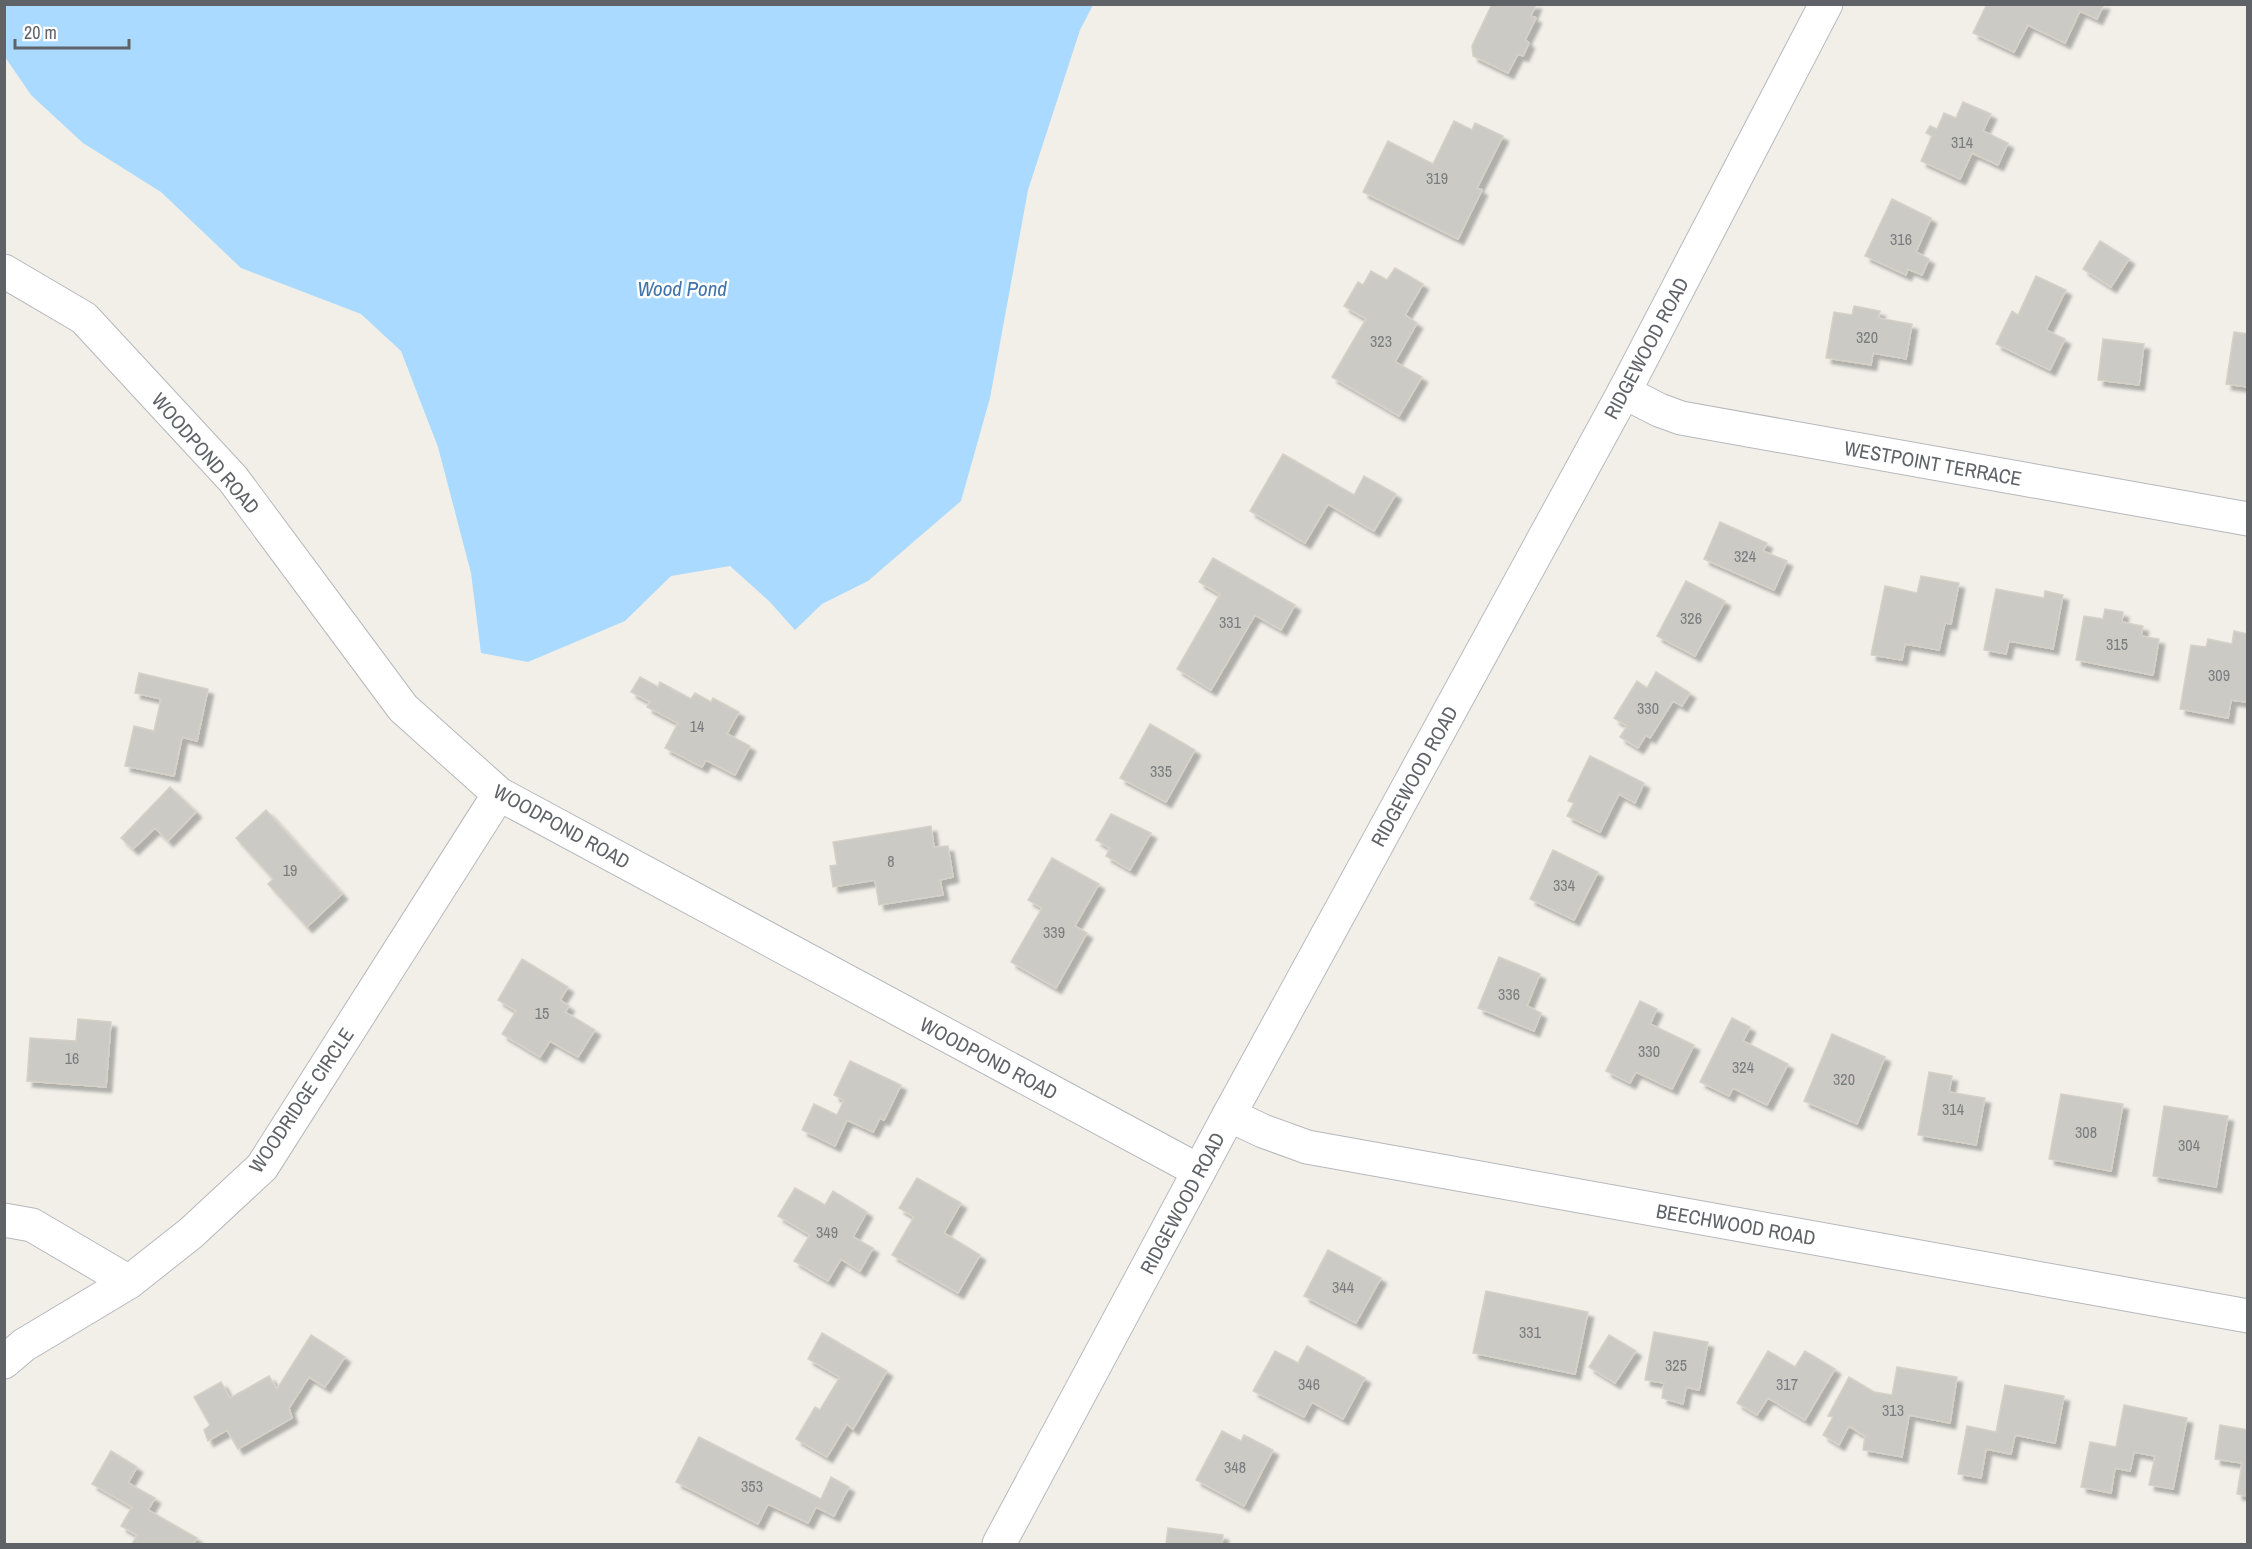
<svg xmlns="http://www.w3.org/2000/svg" width="2252" height="1549" font-family="'Archivo Narrow',sans-serif">
<style>
.water{fill:#aadaff}
.building{fill:#cccac5;stroke:#d6d1c6;stroke-width:1.5;filter:url(#shadow)}
.lines{fill:none;stroke-linecap:round;stroke-linejoin:round}
.street-casing{stroke:#b5b8bc;stroke-width:35}
.secondary-casing{stroke:#b6babf;stroke-width:35}
.street{stroke:#fff;stroke-width:33}
.secondary{stroke:#fff;stroke-width:33}
.labels{text-anchor:middle;dominant-baseline:central;stroke-width:5;stroke-linejoin:round;paint-order:stroke}
.number-label{font-size:16px;fill:#7a7d7f}
.street-label{font-size:20px;fill:#5f6368;stroke:#fff}
.water-label{font-size:21px;font-style:italic;fill:#4174aa;stroke:#fff}
</style>
<defs>
<filter id="shadow"><feDropShadow dx="5.5" dy="5.5" stdDeviation="1.5" flood-color="#0004"/></filter>
</defs>
<rect width="100%" height="100%" fill="#f1efe8"/>
<!-- water -->
<path class="water" d="M 4,5 L 5,4 L 1093,5 L 1080,30 L 1028,190 L 990,398 L 961,501 L 868,581 L 822,604 L 795,630 L 769,601 L 730,566 L 671,576 L 625,621 L 528,662 L 481,653 L 471,573 L 438,447 L 401,351 L 361,314 L 241,268 L 161,192 L 83,143 L 31,95 L 5,57 Z"/>
<!-- building -->
<path class="building" d="M 1492,4 L 1536,4 L 1531,16 L 1536,18 L 1525,40 L 1529,43 L 1523,56 L 1518,54 L 1508,73 L 1473,56 L 1472,46 Z
M 1987,4 L 2104,4 L 2097,19 L 2080,11 L 2065,43 L 2028,25 L 2014,52 L 1973,33 Z
M 1963,102 L 1991,114 L 1983,131 L 2008,143 L 1998,165 L 1972,153 L 1960,179 L 1921,161 L 1932,136 L 1926,133 L 1930,126 L 1937,129 L 1944,113 L 1956,118 Z
M 1454,121 L 1472,130 L 1475,123 L 1503,136 L 1477,188 L 1482,190 L 1458,239 L 1363,192 L 1388,141 L 1433,164 Z
M 1892,199 L 1931,218 L 1916,252 L 1929,259 L 1922,275 L 1908,269 L 1906,275 L 1865,256 Z
M 2100,241 L 2129,259 L 2111,287 L 2083,269 Z
M 1395,268 L 1423,284 L 1405,315 L 1417,323 L 1395,362 L 1422,377 L 1399,416 L 1332,377 L 1366,319 L 1344,306 L 1358,282 L 1363,285 L 1371,271 L 1387,280 Z
M 2036,276 L 2066,290 L 2046,330 L 2065,339 L 2050,370 L 1996,344 L 2012,311 L 2018,315 Z
M 1854,306 L 1880,311 L 1878,318 L 1912,324 L 1906,359 L 1873,353 L 1871,365 L 1826,358 L 1834,312 L 1852,315 Z
M 2234,332 L 2248,334 L 2248,387 L 2226,384 Z
M 2103,339 L 2144,344 L 2139,385 L 2098,380 Z
M 1283,454 L 1354,495 L 1364,476 L 1396,494 L 1374,531 L 1328,504 L 1305,543 L 1250,511 Z
M 1720,522 L 1767,543 L 1763,551 L 1787,561 L 1774,590 L 1704,559 Z
M 1213,558 L 1295,605 L 1281,630 L 1255,615 L 1211,690 L 1177,669 L 1220,594 L 1199,582 Z
M 1921,576 L 1959,583 L 1951,624 L 1945,623 L 1939,650 L 1905,644 L 1902,660 L 1871,655 L 1885,586 L 1917,593 Z
M 1686,581 L 1725,601 L 1695,656 L 1657,636 Z
M 1996,589 L 2044,598 L 2045,591 L 2063,595 L 2053,649 L 2009,641 L 2006,654 L 1984,650 Z
M 2105,609 L 2123,612 L 2122,622 L 2143,626 L 2141,636 L 2159,639 L 2153,675 L 2076,660 L 2084,616 L 2103,619 Z
M 2234,631 L 2248,634 L 2248,691 L 2246,702 L 2231,700 L 2228,718 L 2180,709 L 2191,645 L 2206,647 L 2208,639 L 2232,644 Z
M 1656,672 L 1690,693 L 1682,706 L 1673,701 L 1650,738 L 1646,735 L 1638,748 L 1620,737 L 1627,726 L 1614,718 L 1637,681 L 1647,688 Z
M 139,673 L 208,689 L 197,741 L 182,737 L 174,776 L 125,766 L 134,726 L 154,731 L 161,699 L 135,693 Z
M 640,677 L 658,687 L 660,682 L 691,699 L 695,693 L 711,702 L 713,698 L 739,712 L 727,734 L 750,746 L 735,775 L 706,760 L 702,767 L 665,748 L 678,723 L 647,707 L 650,702 L 631,692 Z
M 1150,724 L 1195,750 L 1166,802 L 1120,778 Z
M 1590,756 L 1644,783 L 1635,803 L 1619,794 L 1600,832 L 1567,816 L 1574,803 L 1568,801 Z
M 170,787 L 196,812 L 168,841 L 155,828 L 133,849 L 121,838 Z
M 266,810 L 342,894 L 307,927 L 268,884 L 273,879 L 236,838 Z
M 1111,814 L 1151,833 L 1130,870 L 1106,856 L 1110,848 L 1096,840 Z
M 931,826 L 934,847 L 948,846 L 953,877 L 940,880 L 943,895 L 879,905 L 875,880 L 833,887 L 830,866 L 837,865 L 833,842 Z
M 1553,850 L 1598,872 L 1574,920 L 1530,899 Z
M 1052,858 L 1099,884 L 1075,926 L 1087,933 L 1056,988 L 1011,962 L 1042,908 L 1028,900 Z
M 1499,957 L 1540,974 L 1527,1006 L 1541,1013 L 1534,1031 L 1478,1008 Z
M 522,959 L 568,987 L 560,1000 L 569,1006 L 565,1012 L 595,1030 L 578,1057 L 550,1041 L 540,1057 L 502,1034 L 516,1011 L 498,1000 Z
M 1640,1001 L 1657,1009 L 1650,1024 L 1694,1045 L 1672,1089 L 1636,1072 L 1630,1083 L 1606,1071 Z
M 1732,1018 L 1750,1027 L 1743,1041 L 1788,1064 L 1767,1105 L 1733,1088 L 1729,1096 L 1700,1082 Z
M 78,1019 L 111,1022 L 106,1087 L 27,1081 L 30,1038 L 76,1041 Z
M 1832,1034 L 1885,1057 L 1857,1124 L 1804,1101 Z
M 850,1061 L 901,1085 L 884,1120 L 880,1118 L 873,1132 L 847,1120 L 835,1146 L 802,1130 L 814,1104 L 837,1115 L 844,1100 L 834,1095 Z
M 1929,1072 L 1952,1076 L 1949,1092 L 1985,1098 L 1976,1145 L 1918,1135 Z
M 2061,1094 L 2123,1104 L 2111,1171 L 2049,1159 Z
M 2164,1106 L 2228,1116 L 2216,1187 L 2153,1176 Z
M 917,1178 L 961,1203 L 944,1233 L 980,1255 L 958,1293 L 892,1255 L 914,1217 L 899,1208 Z
M 795,1188 L 825,1205 L 833,1191 L 867,1212 L 853,1237 L 873,1248 L 860,1271 L 841,1259 L 828,1281 L 794,1261 L 810,1235 L 778,1216 Z
M 1328,1250 L 1381,1278 L 1356,1323 L 1304,1296 Z
M 1486,1291 L 1588,1312 L 1575,1374 L 1473,1353 Z
M 1654,1332 L 1708,1342 L 1699,1390 L 1686,1387 L 1683,1404 L 1662,1398 L 1664,1383 L 1645,1380 Z
M 822,1333 L 887,1371 L 853,1429 L 847,1424 L 827,1457 L 796,1439 L 815,1407 L 820,1410 L 840,1377 L 808,1359 Z
M 311,1335 L 345,1357 L 325,1387 L 309,1377 L 289,1408 L 292,1418 L 238,1449 L 227,1430 L 208,1441 L 204,1430 L 210,1425 L 194,1397 L 221,1382 L 230,1398 L 269,1376 L 277,1389 Z
M 1609,1335 L 1636,1351 L 1615,1383 L 1589,1367 Z
M 1307,1346 L 1365,1378 L 1343,1419 L 1312,1402 L 1304,1417 L 1253,1391 L 1275,1351 L 1298,1363 Z
M 1768,1351 L 1795,1367 L 1805,1351 L 1835,1369 L 1805,1420 L 1768,1398 L 1757,1415 L 1737,1403 Z
M 1897,1367 L 1957,1377 L 1950,1423 L 1909,1415 L 1902,1457 L 1863,1450 L 1865,1436 L 1849,1426 L 1839,1445 L 1823,1435 L 1833,1417 L 1828,1416 L 1849,1377 L 1874,1392 L 1892,1395 Z
M 2005,1385 L 2064,1396 L 2055,1443 L 2015,1435 L 2011,1454 L 1986,1449 L 1981,1478 L 1958,1474 L 1967,1426 L 1996,1432 Z
M 2124,1405 L 2187,1418 L 2173,1489 L 2149,1485 L 2155,1456 L 2134,1452 L 2130,1471 L 2115,1468 L 2111,1493 L 2081,1487 L 2090,1442 L 2116,1447 Z
M 2220,1425 L 2248,1430 L 2248,1496 L 2237,1494 L 2242,1463 L 2215,1459 Z
M 1222,1431 L 1241,1441 L 1244,1435 L 1273,1450 L 1244,1506 L 1196,1480 Z
M 699,1437 L 821,1499 L 831,1477 L 849,1487 L 834,1516 L 816,1507 L 808,1523 L 768,1504 L 758,1524 L 676,1482 Z
M 111,1451 L 137,1467 L 128,1483 L 155,1498 L 148,1510 L 197,1538 L 193,1544 L 132,1544 L 137,1535 L 121,1526 L 132,1507 L 92,1484 Z
M 1168,1528 L 1223,1535 L 1222,1544 L 1166,1544 Z"/>
<g class="lines">
<!-- street casing -->
<g class="street-casing">
<path id="street" d="M 4,271 L 84,318 L 233,479 L 403,708 L 499,794 L 1199,1171
M 1624,392 L 1659,410 L 1681,418 L 2248,519
M 1229,1115 L 1263,1131 L 1307,1147 L 2248,1316
M 4,1220 L 32,1225 L 129,1282
M 4,1362 L 24,1345 L 129,1282 L 191,1233 L 262,1167 L 499,794"/>
</g>
<!-- secondary casing -->
<g class="secondary-casing">
<path id="secondary" d="M 999,1544 L 1229,1115 L 1624,392 L 1826,4"/>
</g>
<!-- street -->
<use href="#street" class="street"/>
<!-- secondary -->
<use href="#secondary" class="secondary"/>
</g>
<g class="labels">
<!-- number labels -->
<g class="number-label">
<text x="1962" y="142">314</text>
<text x="1437" y="178">319</text>
<text x="1901" y="239">316</text>
<text x="1867" y="337">320</text>
<text x="1381" y="341">323</text>
<text x="1745" y="556">324</text>
<text x="1691" y="618">326</text>
<text x="1230" y="622">331</text>
<text x="2117" y="644">315</text>
<text x="2219" y="675">309</text>
<text x="1648" y="708">330</text>
<text x="697" y="726">14</text>
<text x="1161" y="771">335</text>
<text x="891" y="861">8</text>
<text x="290" y="870">19</text>
<text x="1564" y="885">334</text>
<text x="1054" y="932">339</text>
<text x="1509" y="994">336</text>
<text x="542" y="1013">15</text>
<text x="1649" y="1051">330</text>
<text x="72" y="1058">16</text>
<text x="1743" y="1067">324</text>
<text x="1844" y="1079">320</text>
<text x="1953" y="1109">314</text>
<text x="2086" y="1132">308</text>
<text x="2189" y="1145">304</text>
<text x="827" y="1232">349</text>
<text x="1343" y="1287">344</text>
<text x="1530" y="1332">331</text>
<text x="1676" y="1365">325</text>
<text x="1309" y="1384">346</text>
<text x="1787" y="1384">317</text>
<text x="1893" y="1410">313</text>
<text x="1235" y="1467">348</text>
<text x="752" y="1486">353</text>
</g>
<!-- street labels -->
<g class="street-label">
<text transform="translate(1646 348) rotate(-62)">RIDGEWOOD ROAD</text>
<text transform="translate(206 453) rotate(49)">WOODPOND ROAD</text>
<text transform="translate(1933 463) rotate(10)">WESTPOINT TERRACE</text>
<text transform="translate(1414 776) rotate(-61)">RIDGEWOOD ROAD</text>
<text transform="translate(562 826) rotate(29)">WOODPOND ROAD</text>
<text transform="translate(989 1058) rotate(28)">WOODPOND ROAD</text>
<text transform="translate(301 1100) rotate(-56)">WOODRIDGE CIRCLE</text>
<text transform="translate(1182 1203) rotate(-62)">RIDGEWOOD ROAD</text>
<text transform="translate(1736 1224) rotate(10)">BEECHWOOD ROAD</text>
</g>
<!-- water labels -->
<g class="water-label">
<text x="682" y="288">Wood Pond</text>
</g>
</g>
<!-- border -->
<rect width="2252" height="1549" fill="none" stroke="#5f6368" stroke-width="12"/>
<!-- scale -->
<path d="M15 39v9h114v-9" fill="none" stroke="#5f6368" stroke-width="3"/>
<text x="24" y="39" font-size="18" fill="#5f6368" stroke="#ffffff" stroke-width="4.5" paint-order="stroke">20 m</text>
</svg>
